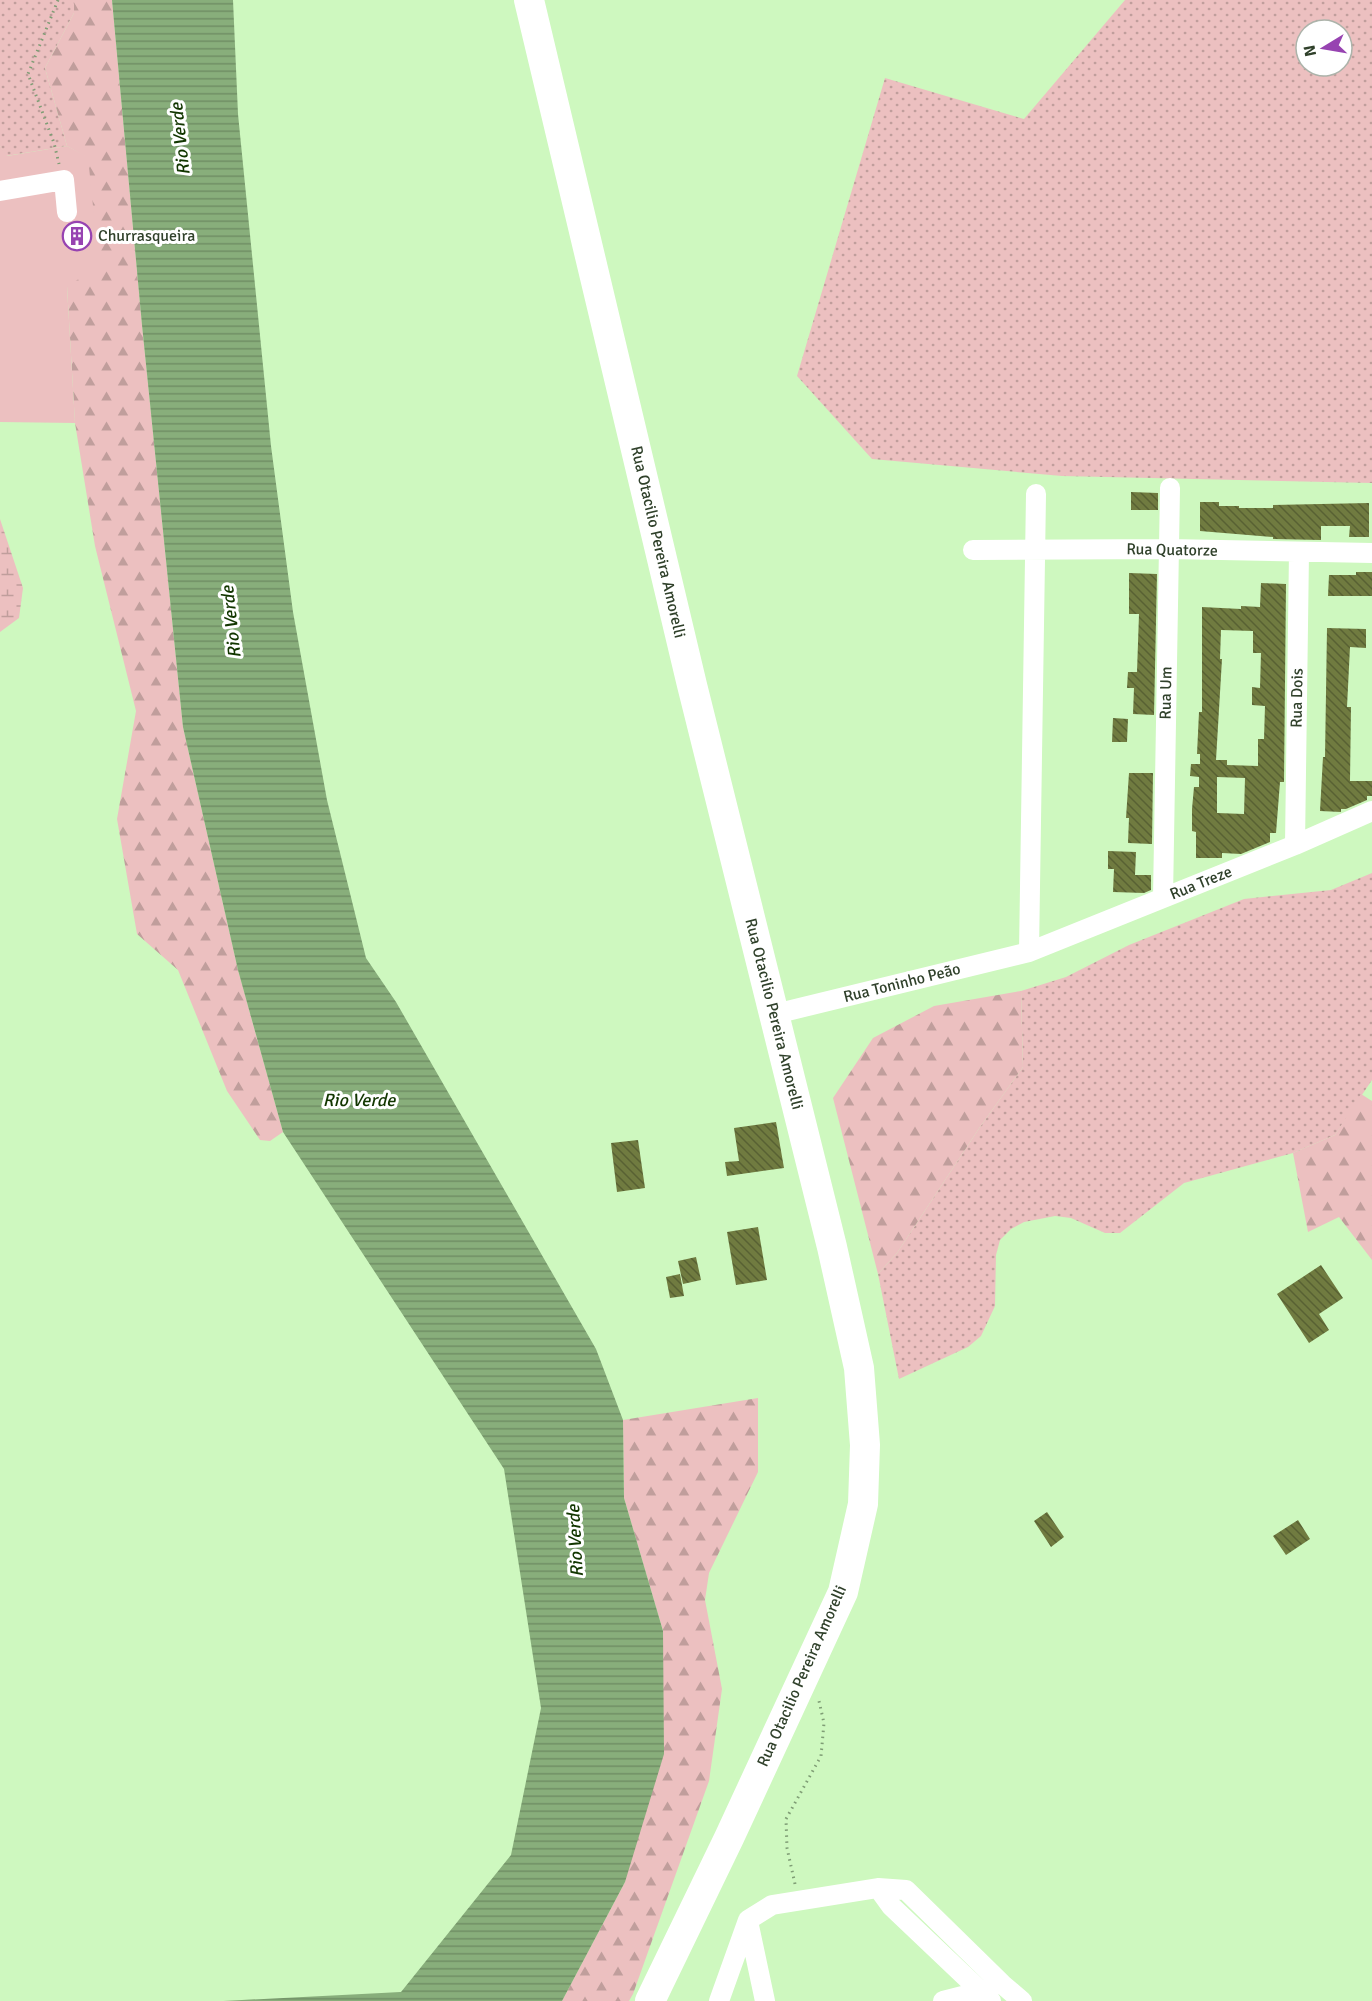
<svg xmlns="http://www.w3.org/2000/svg" width="1372" height="2001" font-family="Signika,sans-serif">
<style>
.grass{fill:url(#grass-dots);fill-rule:evenodd}
.forest{fill:url(#forest-firs)}
.wetland{fill:url(#wetland-marsh)}
.park{fill:#ecc0c0}
.water{fill:url(#water-rules)}
.building{fill:url(#building-back-hatch);fill-rule:evenodd}
.lines{fill:none;stroke-linecap:round;stroke-linejoin:round}
.path{stroke:#7f9d75;stroke-width:3;stroke-dasharray:1.5 4.5;stroke-linecap:butt}
.minor{stroke:#fff;stroke-width:20}
.primary{stroke:#fff;stroke-width:30}
.labels{text-anchor:middle;dominant-baseline:central;stroke-width:6;stroke-linejoin:round;paint-order:stroke}
.poi-label{font-size:16px;fill:#30412b;stroke:#fff;text-anchor:start}
.street-label{font-size:16px;fill:#30412b;stroke:#fff}
.water-label{font-size:18px;font-style:italic;fill:#123600;stroke:#fff}
</style>
<defs>
<pattern id="grass-dots" width="8" height="8" patternUnits="userSpaceOnUse" patternTransform="scale(1.5)"><rect width="8" height="8" fill="#ecc0c0"/><path d="M2 2h.1M6 6h.1" fill="none" stroke="#c09e9c" stroke-width="1.8" stroke-linecap="round"/></pattern>
<pattern id="forest-firs" width="22" height="20" patternUnits="userSpaceOnUse" patternTransform="scale(1.5)"><rect width="22" height="20" fill="#ecc0c0"/><path d="M5 1l3.5 6h-7zM16 11l3.5 6h-7z" fill="#c09e9c"/></pattern>
<pattern id="wetland-marsh" width="20" height="14" patternUnits="userSpaceOnUse" patternTransform="scale(1.5)"><rect width="20" height="14" fill="#ecc0c0"/><path d="M1 5h8M5 5V1M11 12h8M15 12V8" fill="none" stroke="#c09e9c"/></pattern>
<pattern id="water-rules" width="6" height="5" patternUnits="userSpaceOnUse" patternTransform="scale(1.5)"><rect width="6" height="5" fill="#88ae7b"/><path d="M0 2.5h6" fill="none" stroke="#708f65"/></pattern>
<pattern id="building-back-hatch" width="6" height="6" patternUnits="userSpaceOnUse" patternTransform="scale(1.5)"><rect width="6" height="6" fill="#707b40"/><path d="M-1 5l2 2M0 0l6 6M5-1l2 2" fill="none" stroke="#586133"/></pattern>
</defs>
<rect width="100%" height="100%" fill="#cef8bf"/>
<!-- grass -->
<path class="grass" d="M 0,0 L 74,0 L 74,13 L 45,68 L 67,146 L 6,156 L 0,146 Z
M 1125,0 L 1372,0 L 1372,483 L 1062,476 L 872,459 L 797,376 L 885,78 L 1024,119 ZM 1306,30 L 1342,30 L 1342,66 L 1306,66 Z
M 1372,873 L 1372,1080 L 1335,1135 L 1293,1153 L 1184,1183 L 1120,1233 L 1105,1233 L 1071,1218 L 1055,1216 L 1024,1222 L 1011,1229 L 1000,1240 L 996,1255 L 995,1306 L 981,1336 L 968,1347 L 899,1379 L 878,1274 L 897,1253 L 980,1127 L 1023,1067 L 1021,991 L 1066,977 L 1129,945 L 1244,899 L 1331,890 Z"/>
<!-- forest -->
<path class="forest" d="M 74,0 L 112,0 L 142,325 L 183,727 L 238,970 L 283,1132 L 270,1141 L 260,1140 L 227,1091 L 178,970 L 137,934 L 117,819 L 136,711 L 95,546 L 75,423 L 67,286 L 88,158 L 67,146 L 45,68 L 74,13 Z
M 1021,991 L 1023,1067 L 980,1127 L 897,1253 L 878,1274 L 833,1098 L 873,1038 L 934,1006 Z
M 1361,1094 L 1372,1101 L 1372,1260 L 1339,1217 L 1308,1232 L 1293,1153 L 1335,1135 Z
M 758,1398 L 758,1472 L 709,1573 L 705,1600 L 722,1689 L 709,1781 L 633,1994 L 629,2001 L 562,2001 L 625,1882 L 663,1631 L 624,1498 L 623,1420 Z"/>
<!-- wetland -->
<path class="wetland" d="M 0,519 L 23,588 L 19,618 L 0,632 Z"/>
<!-- park -->
<path class="park" d="M 0,146 L 7,156 L 67,146 L 88,157 L 99,265 L 67,287 L 75,423 L 0,422 Z"/>
<!-- water -->
<path class="water" d="M 112,0 L 233,0 L 238,114 L 271,446 L 293,612 L 327,800 L 366,958 L 396,1002 L 596,1349 L 623,1420 L 624,1498 L 663,1631 L 664,1754 L 625,1882 L 562,2001 L 223,2001 L 401,1992 L 511,1855 L 541,1708 L 504,1469 L 283,1132 L 238,970 L 183,727 L 142,325 Z"/>
<!-- building -->
<path class="building" d="M 85,225 L 87,245 L 69,247 L 67,227 Z
M 1131,492 L 1158,493 L 1158,510 L 1131,510 Z
M 1200,502 L 1219,502 L 1219,506 L 1239,506 L 1239,508 L 1273,508 L 1273,505 L 1369,503 L 1369,537 L 1349,537 L 1350,526 L 1321,526 L 1321,540 L 1273,539 L 1273,537 L 1200,531 Z
M 1356,572 L 1372,572 L 1372,596 L 1328,596 L 1329,575 L 1356,575 Z
M 1129,573 L 1157,574 L 1154,715 L 1133,714 L 1134,688 L 1127,688 L 1128,672 L 1137,672 L 1139,614 L 1129,614 Z
M 1261,583 L 1286,584 L 1284,782 L 1280,782 L 1276,833 L 1270,833 L 1270,842 L 1241,854 L 1222,853 L 1222,858 L 1196,858 L 1196,832 L 1192,831 L 1192,809 L 1194,787 L 1199,787 L 1199,777 L 1190,776 L 1191,764 L 1200,764 L 1200,754 L 1197,754 L 1199,712 L 1202,712 L 1202,607 L 1241,609 L 1241,606 L 1260,607 ZM 1221,630 L 1253,631 L 1253,653 L 1261,653 L 1260,688 L 1252,687 L 1252,705 L 1265,706 L 1264,739 L 1258,739 L 1258,766 L 1227,765 L 1227,760 L 1216,760 L 1222,659 L 1220,659 ZM 1217,777 L 1245,778 L 1244,814 L 1217,813 Z
M 1327,628 L 1366,629 L 1366,648 L 1350,647 L 1347,707 L 1351,707 L 1350,781 L 1372,781 L 1372,796 L 1367,796 L 1367,800 L 1346,809 L 1341,809 L 1341,812 L 1320,811 L 1323,757 L 1325,757 Z
M 1113,718 L 1128,719 L 1127,742 L 1112,742 Z
M 1129,773 L 1153,773 L 1152,844 L 1128,843 L 1129,818 L 1126,818 Z
M 1108,851 L 1136,852 L 1135,875 L 1151,875 L 1151,890 L 1144,893 L 1113,892 L 1114,869 L 1108,869 Z
M 776,1122 L 784,1168 L 727,1176 L 725,1162 L 739,1161 L 734,1128 Z
M 638,1140 L 645,1188 L 617,1192 L 611,1143 Z
M 758,1227 L 767,1280 L 736,1285 L 727,1232 Z
M 696,1257 L 701,1280 L 683,1284 L 678,1261 Z
M 1321,1265 L 1343,1298 L 1319,1314 L 1329,1330 L 1309,1343 L 1277,1294 Z
M 680,1274 L 684,1296 L 670,1298 L 666,1277 Z
M 1047,1512 L 1064,1537 L 1051,1547 L 1034,1521 Z
M 1298,1520 L 1310,1539 L 1286,1555 L 1273,1536 Z"/>
<g class="lines">
<!-- path -->
<path class="path" d="M 58,0 L 28,74 L 54,143 L 59,164
M 795,1884 L 787,1848 L 786,1819 L 821,1756 L 824,1723 L 819,1701"/>
<!-- minor -->
<path class="minor" d="M 0,191 L 64,180 L 67,212
M 973,550 L 1169,549 L 1372,553
M 1295,845 L 1299,552
M 1163,898 L 1170,488
M 1029,952 L 1036,494
M 775,1014 L 1029,952 L 1295,845 L 1372,811
M 878,1888 L 891,1906 L 991,2001
M 748,1920 L 772,1905 L 878,1888 L 906,1890 L 1002,1984 L 1022,2001
M 748,1921 L 765,2001
M 719,2001 L 748,1920
M 943,2001 L 990,1989"/>
<!-- primary -->
<path class="primary" d="M 529,0 L 692,685 L 832,1247 L 859,1368 L 865,1445 L 863,1504 L 843,1592 L 729,1838 L 650,2001"/>
</g>
<!-- icons -->
<defs>
<g id="building-ring" transform="scale(1.5)"><circle r="9.5" fill="#fff" stroke="#9743b1" stroke-width="1.5"/><path d="M-4-6H4V6H1V3H-1V6H-4ZM-2.5-4.3h1.7v1.8h-1.7ZM.8-4.3h1.7v1.8H.8ZM-2.5-1h1.7V.8h-1.7ZM.8-1h1.7V.8H.8Z" fill="#9743b1"/></g>
</defs>
<g fill-rule="evenodd">
<use href="#building-ring" x="77" y="236"/>
</g>
<g class="labels">
<!-- poi labels -->
<g class="poi-label">
<text x="98" y="236">Churrasqueira</text>
</g>
<!-- street labels -->
<g class="street-label">
<text transform="translate(658 542) rotate(77)">Rua Otacilio Pereira Amorelli</text>
<text transform="translate(1172 550) rotate(1)">Rua Quatorze</text>
<text transform="translate(1166 693) rotate(-89)">Rua Um</text>
<text transform="translate(1297 698) rotate(-89)">Rua Dois</text>
<text transform="translate(1201 883) rotate(-22)">Rua Treze</text>
<text transform="translate(902 983) rotate(-14)">Rua Toninho Peão</text>
<text transform="translate(774 1014) rotate(76)">Rua Otacilio Pereira Amorelli</text>
<text transform="translate(802 1676) rotate(-66)">Rua Otacilio Pereira Amorelli</text>
</g>
<!-- water labels -->
<g class="water-label">
<text transform="translate(180 139) rotate(-96)">Rio Verde</text>
<text transform="translate(231 622) rotate(-96)">Rio Verde</text>
<text x="359" y="1100">Rio Verde</text>
<text transform="translate(575 1541) rotate(-93)">Rio Verde</text>
</g>
</g>
<!-- north arrow -->
<g transform="translate(1324 48) rotate(259)"><circle r="28" fill="#ffffff" stroke="#acb3aa" stroke-width="1.5"/>
<path d="M0-4.5L10 22L0 15L-10 22Z" fill="#9743b1"/>
<text y="-9" font-size="16" font-weight="bold" text-anchor="middle" fill="#30412b">N</text>
</g>
</svg>
